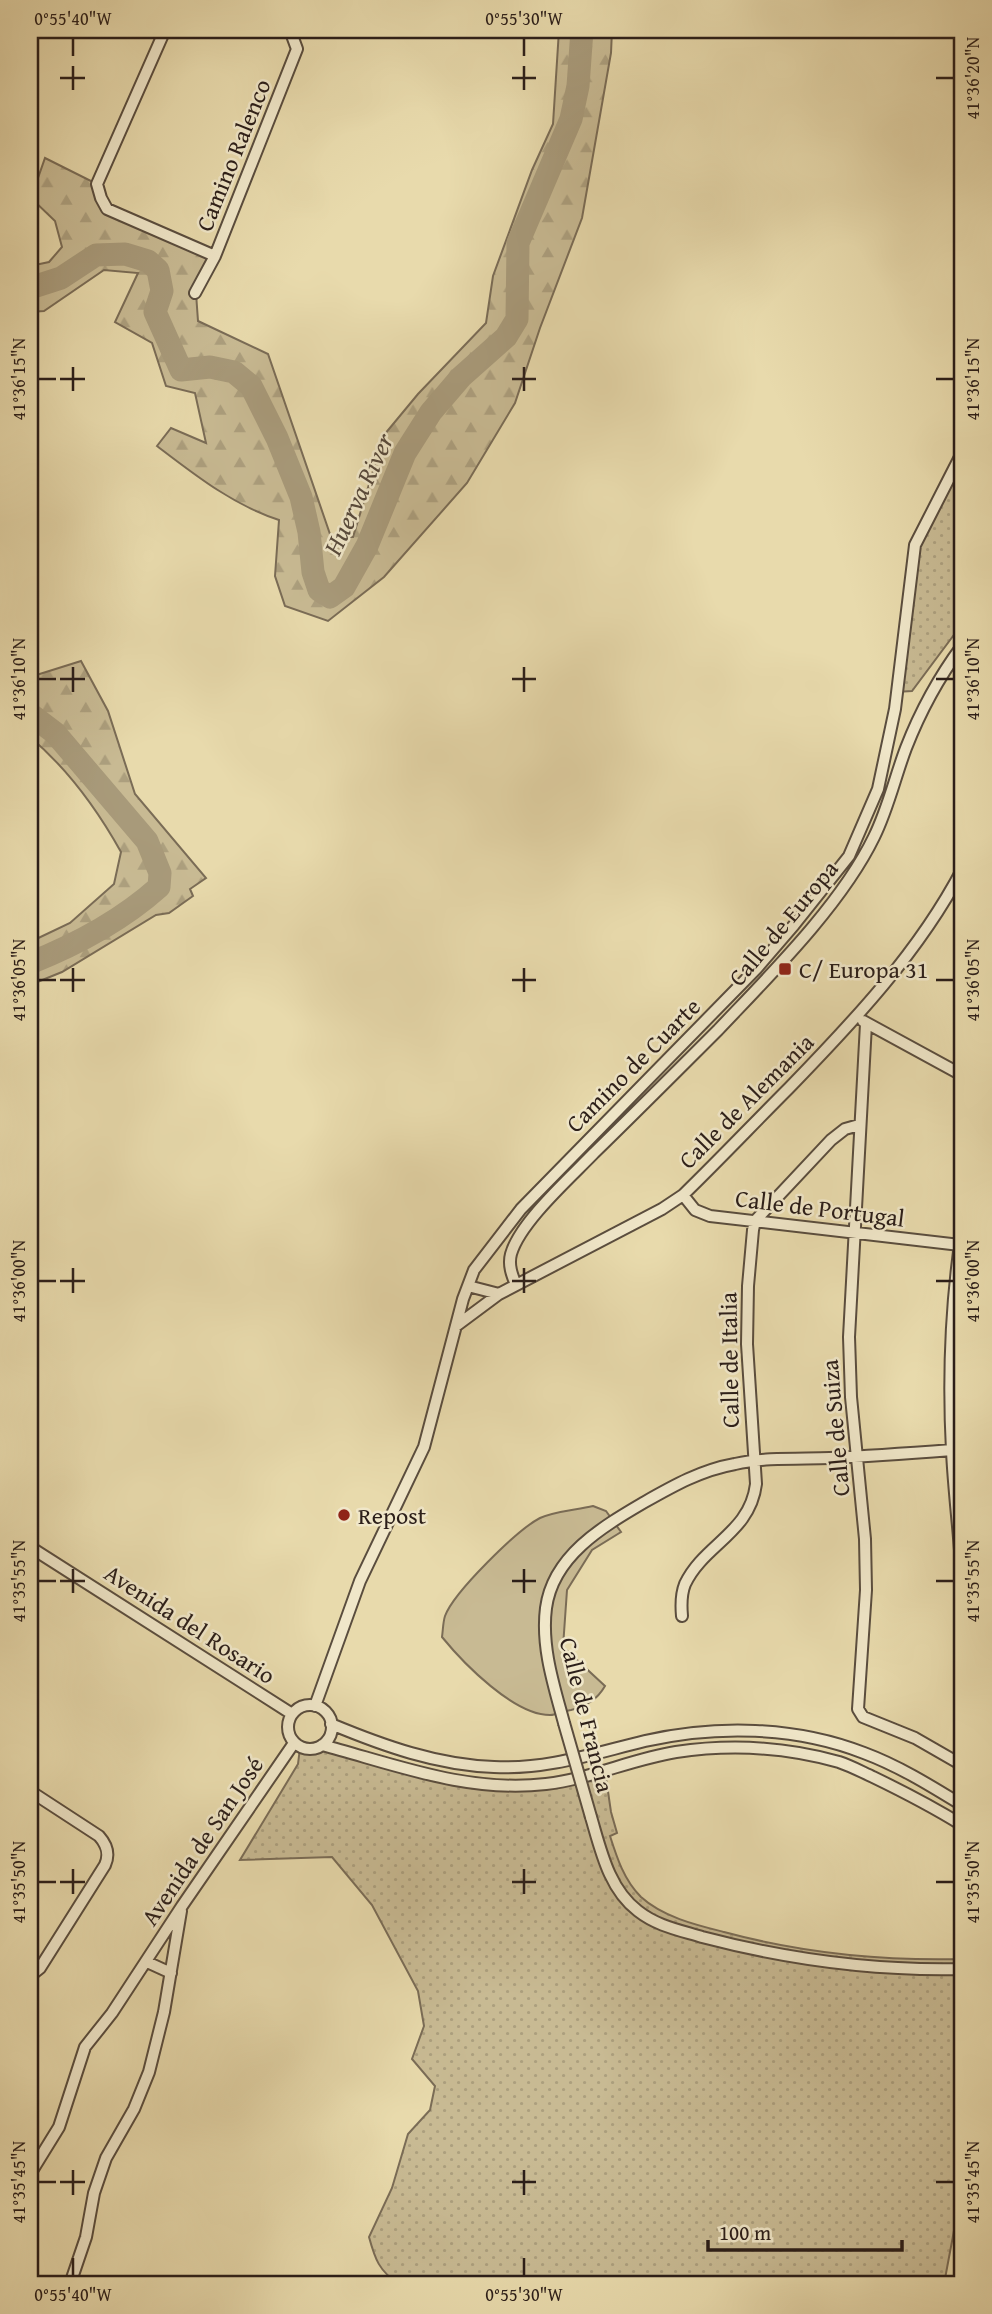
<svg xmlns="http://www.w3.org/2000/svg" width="992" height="2314" font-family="'Gentium Book Plus',serif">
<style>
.grass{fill:url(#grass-dots);stroke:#7a6c56;stroke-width:2}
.forest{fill:url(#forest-firs);stroke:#7a6c56;stroke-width:2}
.green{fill:#c8ba93;stroke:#7a6c56;stroke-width:2}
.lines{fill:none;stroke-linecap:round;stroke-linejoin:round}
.river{stroke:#a89a7a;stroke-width:23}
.street-casing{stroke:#5a4d3e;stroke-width:14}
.street{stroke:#f0e7c9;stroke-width:10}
.street-bridge-casing{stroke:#5a4d3e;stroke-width:14;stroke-linecap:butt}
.street-bridge{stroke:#f0e7c9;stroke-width:10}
.ticks{fill:none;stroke:#2b1e19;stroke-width:2.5}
.poi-dot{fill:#8f2418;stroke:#f0e7c9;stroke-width:2.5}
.labels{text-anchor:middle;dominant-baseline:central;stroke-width:5;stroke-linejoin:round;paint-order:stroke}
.street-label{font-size:24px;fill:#2b1e19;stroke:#f0e7c9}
.poi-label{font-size:24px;fill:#2b1e19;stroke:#f0e7c9;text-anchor:start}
.water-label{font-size:26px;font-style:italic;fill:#57493b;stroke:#f0e7c9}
.neatline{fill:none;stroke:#2b1e19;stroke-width:2.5}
.ticks-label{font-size:18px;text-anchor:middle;fill:#2b1e19}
</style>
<defs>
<pattern id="grass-dots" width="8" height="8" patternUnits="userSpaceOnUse" patternTransform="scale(1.75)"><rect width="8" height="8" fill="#c8ba93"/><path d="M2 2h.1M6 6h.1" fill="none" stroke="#ac9f7e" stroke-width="1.8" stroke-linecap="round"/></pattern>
<pattern id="forest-firs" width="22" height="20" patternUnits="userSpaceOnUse" patternTransform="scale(1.75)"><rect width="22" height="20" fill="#c8ba93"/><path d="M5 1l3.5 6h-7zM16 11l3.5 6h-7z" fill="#ac9f7e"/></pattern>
</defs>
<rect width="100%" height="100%" fill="#e8daac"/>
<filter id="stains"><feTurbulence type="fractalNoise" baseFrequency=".00286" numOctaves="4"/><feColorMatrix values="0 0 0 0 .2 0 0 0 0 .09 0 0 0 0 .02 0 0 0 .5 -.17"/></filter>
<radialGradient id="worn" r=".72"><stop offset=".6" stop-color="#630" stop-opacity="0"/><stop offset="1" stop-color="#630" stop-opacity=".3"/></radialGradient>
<!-- grass -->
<path class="grass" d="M 962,453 L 962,624 L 912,691 L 896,692 L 915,545 Z
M 322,1745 L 456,1781 L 547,1784 L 605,1771 L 611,1812 L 617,1833 L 610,1836 C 617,1858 624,1880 641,1897 C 663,1917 696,1925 724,1932 C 802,1953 881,1961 962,1959 L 962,2188 L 944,2284 L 399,2284 C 379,2271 375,2259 369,2237 L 392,2188 L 408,2134 L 430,2110 L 435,2086 L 412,2059 L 424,2026 L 418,1991 L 372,1905 L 332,1857 L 240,1860 L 298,1764 L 300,1748 L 315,1749 Z"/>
<!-- forest -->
<path class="forest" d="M 559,30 L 612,30 L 611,53 L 582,218 L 540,328 L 515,403 L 467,483 L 384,577 L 328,621 L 285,606 L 275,576 L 279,520 C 233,505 195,475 157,446 L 171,428 L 206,443 L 195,393 L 166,386 L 152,343 L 115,322 L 138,273 L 104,270 L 44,311 L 30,312 L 30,266 L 49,262 L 62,247 L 55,221 L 31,198 L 45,158 L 97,184 L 107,209 L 215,256 L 196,293 L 198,321 L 268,354 L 331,537 L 353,537 L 384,435 L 418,394 L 486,323 L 493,276 L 532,170 L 553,124 Z
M 81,661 L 108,711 L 135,794 L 206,878 L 190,889 L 193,896 L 169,913 L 156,915 L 62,972 L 30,985 L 30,942 L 70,923 L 114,884 L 121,852 C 97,809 68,769 30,737 L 30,677 Z"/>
<!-- green -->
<path class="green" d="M 593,1506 L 606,1511 L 621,1532 L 592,1550 L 567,1590 L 563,1647 L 605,1686 C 597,1700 586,1706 571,1710 C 565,1711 556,1715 550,1715 C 514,1715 464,1664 442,1637 C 443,1630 443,1622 445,1616 C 454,1592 517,1530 540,1518 C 555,1511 576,1510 593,1506 Z"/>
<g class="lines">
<!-- river -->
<path class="river" d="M 30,288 L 61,278 L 96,255 L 125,254 L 148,261 L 158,270 L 162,291 L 155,312 L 181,370 L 210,367 L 234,372 L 251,386 L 277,438 L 301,497 L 309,532 L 313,572 L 319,590 L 330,597 L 344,587 L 367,546 L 405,453 L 431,412 L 461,377 L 506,337 L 517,319 L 518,243 L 571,119 L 578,86 L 582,30
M 30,714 L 55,733 L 147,841 L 160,873 L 159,887 C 121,921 78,944 30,963"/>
<!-- street casing -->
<g class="street-casing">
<path id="street" d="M 165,30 L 97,184 L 101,198 L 107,209 L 215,256
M 195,293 L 215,256 L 297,49 L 290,30
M 863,1021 L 962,1075
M 866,1024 L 849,1337 L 851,1397 L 865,1539 L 866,1590 L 858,1709 L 863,1717 L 915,1738 L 962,1765
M 683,1195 L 695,1210 L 710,1216 L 960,1245
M 962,1230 C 951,1303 948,1377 952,1451 C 954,1494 960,1537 962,1580
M 516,1285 C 512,1275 508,1265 511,1254 C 520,1222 571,1177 594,1153 C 636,1112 677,1071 718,1030 C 770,975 841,905 874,837 C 888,809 895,777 906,748 C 920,712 939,677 962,646
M 468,1286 L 499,1294
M 456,1326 L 499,1294 L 662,1209 L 683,1195 C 719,1160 754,1123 789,1088 C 854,1021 919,952 962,870
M 30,1547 L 292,1714
M 682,1616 C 681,1605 681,1594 685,1584 C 704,1544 750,1533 756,1484 L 747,1344 L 748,1286 L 753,1230 L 755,1221 L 831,1140 L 845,1129 L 859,1125
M288 1727a22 22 0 1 1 44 0a22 22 0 1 1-44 0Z
M 315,1706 L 360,1581 L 424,1447 L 463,1299 L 474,1270 L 521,1209 L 757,968 L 794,925 L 849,856 L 878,789 L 895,709 L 915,545 L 962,453
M 564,1723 C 554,1686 541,1647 546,1608 C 553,1556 602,1527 643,1503 C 673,1486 701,1470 735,1464 C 766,1457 799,1459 830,1458 C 871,1456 912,1453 952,1450
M 331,1724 C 384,1746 437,1765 494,1767 C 547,1770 595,1753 645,1741 C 716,1725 795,1726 864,1753 C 899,1766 931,1786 962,1805
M 322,1745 C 397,1765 467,1793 546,1784 C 590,1779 632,1759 676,1752 C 730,1744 786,1747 839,1762 C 851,1766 862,1772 873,1777 C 904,1792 933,1807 962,1825
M 962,1765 L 962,1749
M 30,1791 L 99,1836 C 107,1845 110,1854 105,1865 L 40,1968 L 30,1976
M 591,1817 C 601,1851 609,1889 638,1911 C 657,1926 679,1930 702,1937 C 786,1959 875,1971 962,1969
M 147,1962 L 171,1973
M 30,2174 L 59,2127 L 85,2047 L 112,2013 L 182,1906 L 294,1743
M 70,2284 L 86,2237 L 94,2193 L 106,2158 L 134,2109 L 149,2072 L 164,2012 L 181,1911"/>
</g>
<!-- street -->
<use href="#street" class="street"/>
<!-- street-bridge casing -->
<g class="street-bridge-casing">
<path id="street-bridge" d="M 564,1723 L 591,1817"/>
</g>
<!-- street-bridge -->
<use href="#street-bridge" class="street-bridge"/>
</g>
<!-- ticks -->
<path class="ticks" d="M 73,38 L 73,56M 524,38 L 524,56M 73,66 L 73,90M 524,66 L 524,90M 60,78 L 85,78M 512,78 L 536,78M 936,78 L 954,78M 73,367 L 73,391M 524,367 L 524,391M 38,379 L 56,379M 60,379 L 85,379M 512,379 L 536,379M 936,379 L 954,379M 73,667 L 73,692M 524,667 L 524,692M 38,679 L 56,679M 60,679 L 85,679M 512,679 L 536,679M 936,679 L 954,679M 73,968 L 73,992M 524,968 L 524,992M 38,980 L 56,980M 60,980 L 85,980M 512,980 L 536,980M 936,980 L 954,980M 73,1268 L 73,1293M 524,1268 L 524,1293M 38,1281 L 56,1281M 60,1281 L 85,1281M 512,1281 L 536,1281M 936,1281 L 954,1281M 73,1569 L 73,1593M 524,1569 L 524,1593M 38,1581 L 56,1581M 60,1581 L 85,1581M 512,1581 L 536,1581M 936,1581 L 954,1581M 73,1869 L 73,1894M 524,1869 L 524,1894M 38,1882 L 56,1882M 60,1882 L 85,1882M 512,1882 L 536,1882M 936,1882 L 954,1882M 73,2170 L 73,2195M 524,2170 L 524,2195M 38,2182 L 56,2182M 60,2182 L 85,2182M 512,2182 L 536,2182M 936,2182 L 954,2182M 73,2258 L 73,2276M 524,2258 L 524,2276"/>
<!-- markers -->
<g class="poi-dot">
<rect x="778" y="962" width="14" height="14" rx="3.5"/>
<circle cx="344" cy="1515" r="7"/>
</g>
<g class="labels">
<!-- street labels -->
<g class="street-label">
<text transform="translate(233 155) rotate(-68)">Camino Ralenco</text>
<text transform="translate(783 923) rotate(-50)">Calle de Europa</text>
<text transform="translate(633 1065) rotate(-45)">Camino de Cuarte</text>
<text transform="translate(746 1101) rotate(-45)">Calle de Alemania</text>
<text transform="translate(820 1208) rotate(7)">Calle de Portugal</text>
<text transform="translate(729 1360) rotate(-91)">Calle de Italia</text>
<text transform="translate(835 1428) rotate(-95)">Calle de Suiza</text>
<text transform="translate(190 1624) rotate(33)">Avenida del Rosario</text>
<text transform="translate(587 1715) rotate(76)">Calle de Francia</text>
<text transform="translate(202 1841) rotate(-56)">Avenida de San José</text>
</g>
<!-- poi labels -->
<g class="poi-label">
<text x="799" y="969">C/ Europa 31</text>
<text x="358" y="1515">Repost</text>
</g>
<!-- water labels -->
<g class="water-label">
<text transform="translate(358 494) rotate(-65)">Huerva River</text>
</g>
</g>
<!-- margin -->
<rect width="992" height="2314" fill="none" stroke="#e8daac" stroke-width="77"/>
<!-- scale -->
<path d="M708 2240v10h194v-10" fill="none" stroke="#2b1e19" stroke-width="3.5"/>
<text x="719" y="2240" font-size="21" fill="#2b1e19" stroke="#f0e7c9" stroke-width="5" paint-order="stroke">100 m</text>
<rect x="38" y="38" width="916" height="2238" class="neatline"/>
<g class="ticks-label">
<text x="73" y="25">0°55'40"W</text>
<text x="524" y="25">0°55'30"W</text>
<text transform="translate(973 78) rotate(-90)" y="6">41°36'20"N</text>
<text transform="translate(19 379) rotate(-90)" y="6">41°36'15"N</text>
<text transform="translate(973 379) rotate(-90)" y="6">41°36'15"N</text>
<text transform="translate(19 679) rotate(-90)" y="6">41°36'10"N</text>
<text transform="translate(973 679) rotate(-90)" y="6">41°36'10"N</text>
<text transform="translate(19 980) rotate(-90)" y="6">41°36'05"N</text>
<text transform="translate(973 980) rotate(-90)" y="6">41°36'05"N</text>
<text transform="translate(19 1281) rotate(-90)" y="6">41°36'00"N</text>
<text transform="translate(973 1281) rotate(-90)" y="6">41°36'00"N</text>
<text transform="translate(19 1581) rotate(-90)" y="6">41°35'55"N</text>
<text transform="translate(973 1581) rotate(-90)" y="6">41°35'55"N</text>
<text transform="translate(19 1882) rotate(-90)" y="6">41°35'50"N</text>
<text transform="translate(973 1882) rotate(-90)" y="6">41°35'50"N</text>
<text transform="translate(19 2182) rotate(-90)" y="6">41°35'45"N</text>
<text transform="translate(973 2182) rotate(-90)" y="6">41°35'45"N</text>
<text x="73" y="2301">0°55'40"W</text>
<text x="524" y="2301">0°55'30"W</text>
</g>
<rect width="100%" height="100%" filter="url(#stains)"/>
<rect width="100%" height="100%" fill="url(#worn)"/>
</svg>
